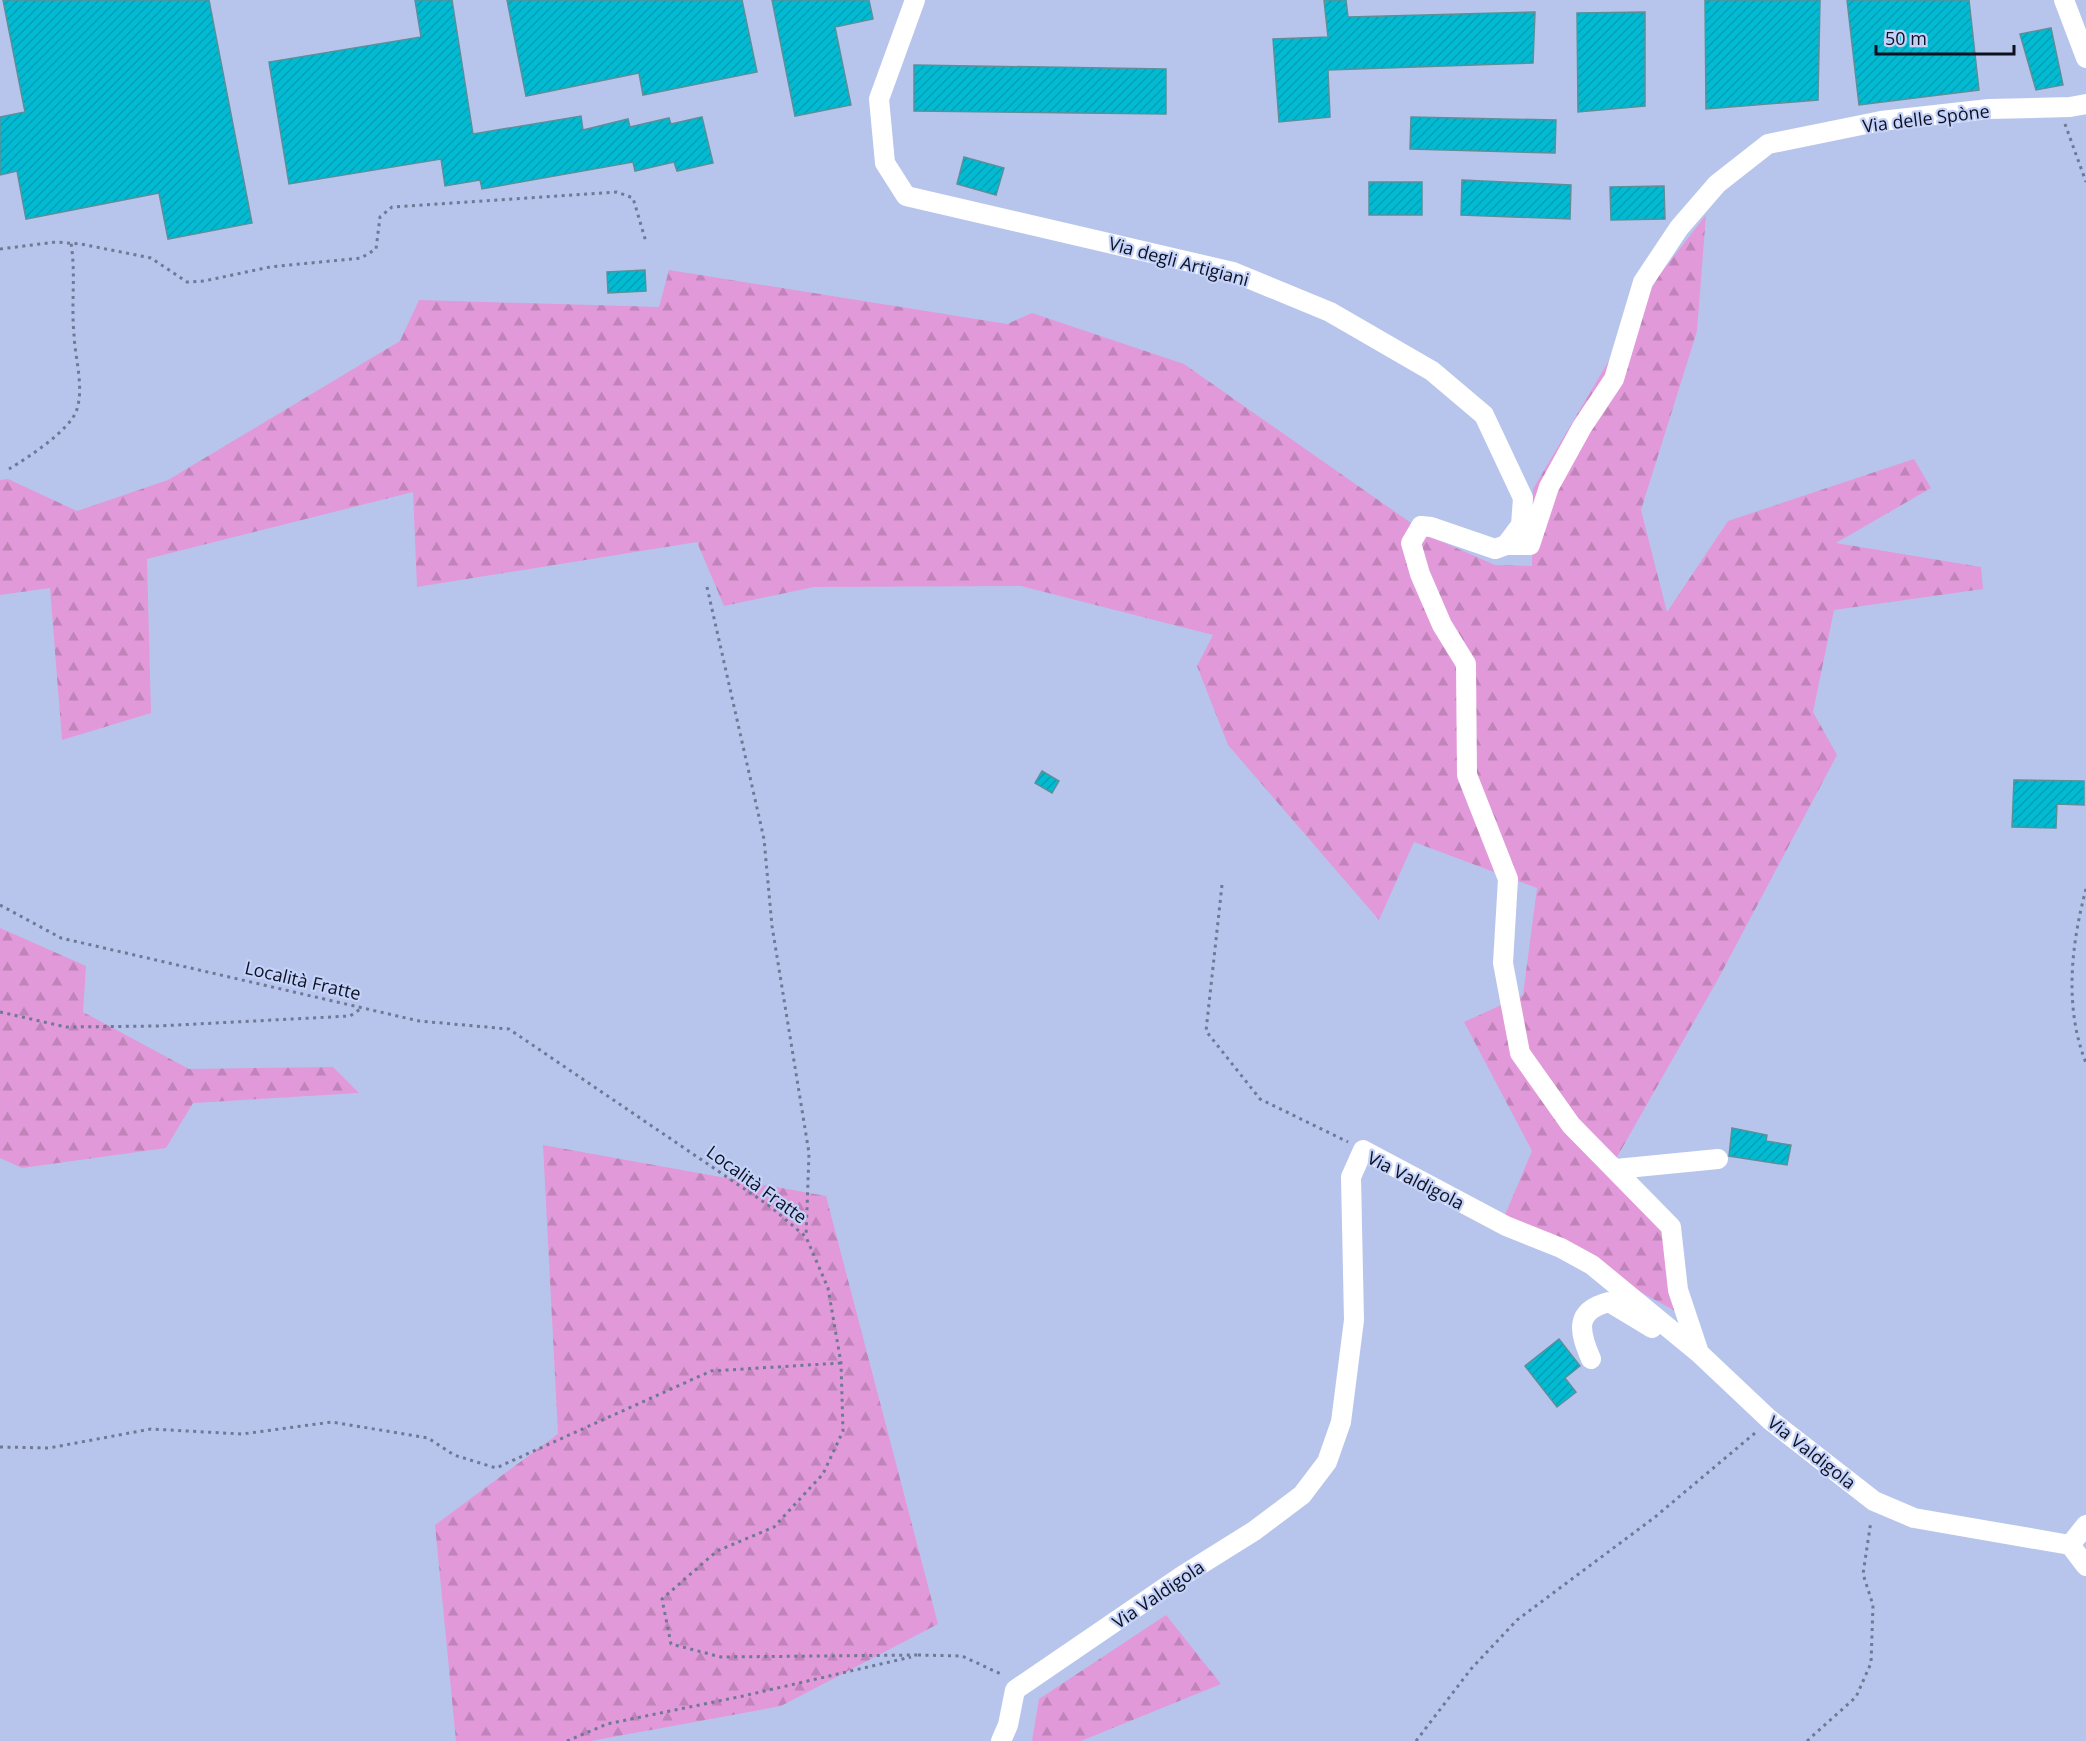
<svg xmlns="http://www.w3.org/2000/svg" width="2086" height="1741" font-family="'Open Sans',sans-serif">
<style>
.forest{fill:url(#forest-firs)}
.building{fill:url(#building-hatch);stroke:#5a909a;stroke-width:1.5}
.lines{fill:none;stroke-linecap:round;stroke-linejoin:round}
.path{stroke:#6f7895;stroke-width:3;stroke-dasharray:3 4.5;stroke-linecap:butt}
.minor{stroke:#fff;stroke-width:20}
.labels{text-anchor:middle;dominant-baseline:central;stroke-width:4.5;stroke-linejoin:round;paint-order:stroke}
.street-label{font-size:18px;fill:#0d111f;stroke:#c4d2fa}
</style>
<defs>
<pattern id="forest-firs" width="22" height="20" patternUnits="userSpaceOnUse" patternTransform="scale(1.5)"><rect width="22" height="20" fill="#e199d9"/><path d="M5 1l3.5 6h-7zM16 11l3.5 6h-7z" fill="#c083ba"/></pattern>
<pattern id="building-hatch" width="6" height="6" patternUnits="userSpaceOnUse" patternTransform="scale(1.5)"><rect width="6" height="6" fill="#02bbd3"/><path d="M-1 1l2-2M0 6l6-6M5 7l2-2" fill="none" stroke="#02a0b5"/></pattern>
</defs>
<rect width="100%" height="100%" fill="#b7c5ed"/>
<!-- forest -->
<path class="forest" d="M 1706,215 L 1697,331 L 1641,510 L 1667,612 L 1728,521 L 1914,459 L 1931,488 L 1836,543 L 1981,567 L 1983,589 L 1834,610 L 1813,712 L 1837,755 L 1717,981 L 1609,1171 L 1666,1229 L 1677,1312 L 1504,1217 L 1532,1151 L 1464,1022 L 1523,995 L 1537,888 L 1414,842 L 1379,920 L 1228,745 L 1197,666 L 1213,635 L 1021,586 L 814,587 L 724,606 L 697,542 L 417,587 L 413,492 L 147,559 L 151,713 L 62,740 L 50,588 L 0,595 L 0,480 L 8,479 L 77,511 L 168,480 L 400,341 L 419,300 L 659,307 L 669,270 L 1007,324 L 1032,313 L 1184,364 L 1431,537 L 1495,565 L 1532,566 L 1533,489 L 1660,274 Z
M 0,928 L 86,966 L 83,1012 L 189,1069 L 333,1067 L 359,1093 L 193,1103 L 166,1148 L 22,1168 L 0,1158 Z
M 543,1145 L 826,1196 L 938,1624 L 781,1706 L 591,1741 L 456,1741 L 435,1525 L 558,1434 Z
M 1166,1615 L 1221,1684 L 1081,1741 L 1032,1741 L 1039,1699 Z"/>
<!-- building -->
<path class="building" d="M 3,0 L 209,0 L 252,223 L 168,239 L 159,193 L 26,219 L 17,171 L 0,175 L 0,117 L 25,112 Z
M 415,0 L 452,0 L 473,134 L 581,116 L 583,130 L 628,119 L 630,127 L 669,118 L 671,124 L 702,117 L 713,163 L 677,171 L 674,162 L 635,171 L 633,162 L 482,189 L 480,180 L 445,186 L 441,159 L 289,184 L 269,62 L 421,37 Z
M 507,0 L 742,0 L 757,72 L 643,95 L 639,73 L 526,96 Z
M 772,0 L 869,0 L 873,19 L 835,27 L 851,105 L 795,116 Z
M 1324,0 L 1346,0 L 1348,17 L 1535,12 L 1533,63 L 1328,70 L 1330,117 L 1279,122 L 1273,39 L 1328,37 Z
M 1705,0 L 1820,0 L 1818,100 L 1706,109 Z
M 1847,0 L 1969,0 L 1979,90 L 1859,105 Z
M 1645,12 L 1645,106 L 1578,112 L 1577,13 Z
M 2051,28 L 2063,85 L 2036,90 L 2020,34 Z
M 914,65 L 1166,69 L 1166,114 L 914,111 Z
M 1411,117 L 1556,120 L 1555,153 L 1410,149 Z
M 964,157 L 1004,168 L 996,195 L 957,184 Z
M 1462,180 L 1571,185 L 1570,219 L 1461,215 Z
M 1369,182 L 1422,182 L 1422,215 L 1369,215 Z
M 1664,186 L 1665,219 L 1611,220 L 1610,187 Z
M 645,270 L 646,291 L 608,293 L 607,272 Z
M 1042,771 L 1059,781 L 1052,793 L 1035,783 Z
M 2014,780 L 2084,781 L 2084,805 L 2057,804 L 2056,828 L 2012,827 Z
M 1732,1128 L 1767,1135 L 1766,1141 L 1791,1145 L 1787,1165 L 1729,1156 Z
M 1559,1339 L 1580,1366 L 1565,1378 L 1576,1392 L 1557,1407 L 1525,1366 Z"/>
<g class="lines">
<!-- path -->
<path class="path" d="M 2065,124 L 2086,182
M 0,249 L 56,242 L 81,244 L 151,258 L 187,282 L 204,281 L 270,267 L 361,258 L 376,249 L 380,217 L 392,207 L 617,192 L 633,198 L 646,242
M 9,469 C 27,458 71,430 77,409 C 84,386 75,358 74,335 C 71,304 76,274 71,243
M 707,587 L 764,839 L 772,926 L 809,1153 L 806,1237
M 1222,885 L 1206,1031 L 1260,1099 L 1348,1142
M 2086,889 C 2071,945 2064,1008 2086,1063
M 0,905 L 61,938 L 419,1021 L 509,1029 L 771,1207 L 806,1237 L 828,1288 L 841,1363 L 843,1431 L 823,1474 L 774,1527 L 717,1551 L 662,1599 L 671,1644 L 721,1657 L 918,1655
M 0,1012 L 66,1027 L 158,1026 L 350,1016 L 362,1008
M 0,1447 L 49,1448 L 151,1429 L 242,1434 L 332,1422 L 428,1438 L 454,1455 L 496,1468 L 711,1371 L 841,1363
M 918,1655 L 962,1656 L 1003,1675
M 567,1741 L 607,1724 L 743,1696 L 911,1657
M 1416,1741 L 1471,1669 L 1517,1620 L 1655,1517 L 1755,1433
M 1807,1741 L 1856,1697 L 1871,1663 L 1873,1605 L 1863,1574 L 1871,1521"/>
<!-- minor -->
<path class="minor" d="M 915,0 L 879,99 L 885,163 L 906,196 L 1233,272 L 1330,312 L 1432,371 L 1484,415 L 1523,498 L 1521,525 L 1506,545
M 2064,0 L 2086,58
M 1616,1169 L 1718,1159
M 1699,1353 L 1678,1290 L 1671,1227 L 1571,1125 L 1520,1053 L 1503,963 L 1508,879 L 1467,775 L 1466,664 L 1442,625 L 1420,574 L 1411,543 L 1421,526 L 1431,527 L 1495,549 L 1506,545 L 1530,545 L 1549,487 L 1582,427 L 1614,379 L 1643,282 L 1679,228 L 1717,184 L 1768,144 L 1881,121 L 1989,109 L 2070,107 L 2086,104
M 1591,1359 C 1579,1331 1574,1311 1609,1302 L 1652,1328
M 2070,1545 L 2086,1566
M 2070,1545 L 2086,1525
M 1001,1741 L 1008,1725 L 1015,1690 L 1182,1576 L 1254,1531 L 1302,1495 L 1327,1462 L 1341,1422 L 1354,1320 L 1351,1177 L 1363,1150 L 1506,1226 L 1561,1248 L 1592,1265 L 1699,1353 L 1770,1420 L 1874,1501 L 1914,1518 L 2070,1545"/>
</g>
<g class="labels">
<!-- street labels -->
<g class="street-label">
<text transform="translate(1926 118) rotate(-7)">Via delle Spòne</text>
<text transform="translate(1179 261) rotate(15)">Via degli Artigiani</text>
<text transform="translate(303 980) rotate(13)">Località Fratte</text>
<text transform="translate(1416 1180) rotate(27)">Via Valdigola</text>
<text transform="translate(757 1184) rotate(36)">Località Fratte</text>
<text transform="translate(1812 1452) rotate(38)">Via Valdigola</text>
<text transform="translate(1158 1594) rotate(-34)">Via Valdigola</text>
</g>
</g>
<!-- scale -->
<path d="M1876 45v9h138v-9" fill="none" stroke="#0d111f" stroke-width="3"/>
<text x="1885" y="45" font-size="18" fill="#0d111f" stroke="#c4d2fa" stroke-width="4.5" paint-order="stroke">50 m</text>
</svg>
